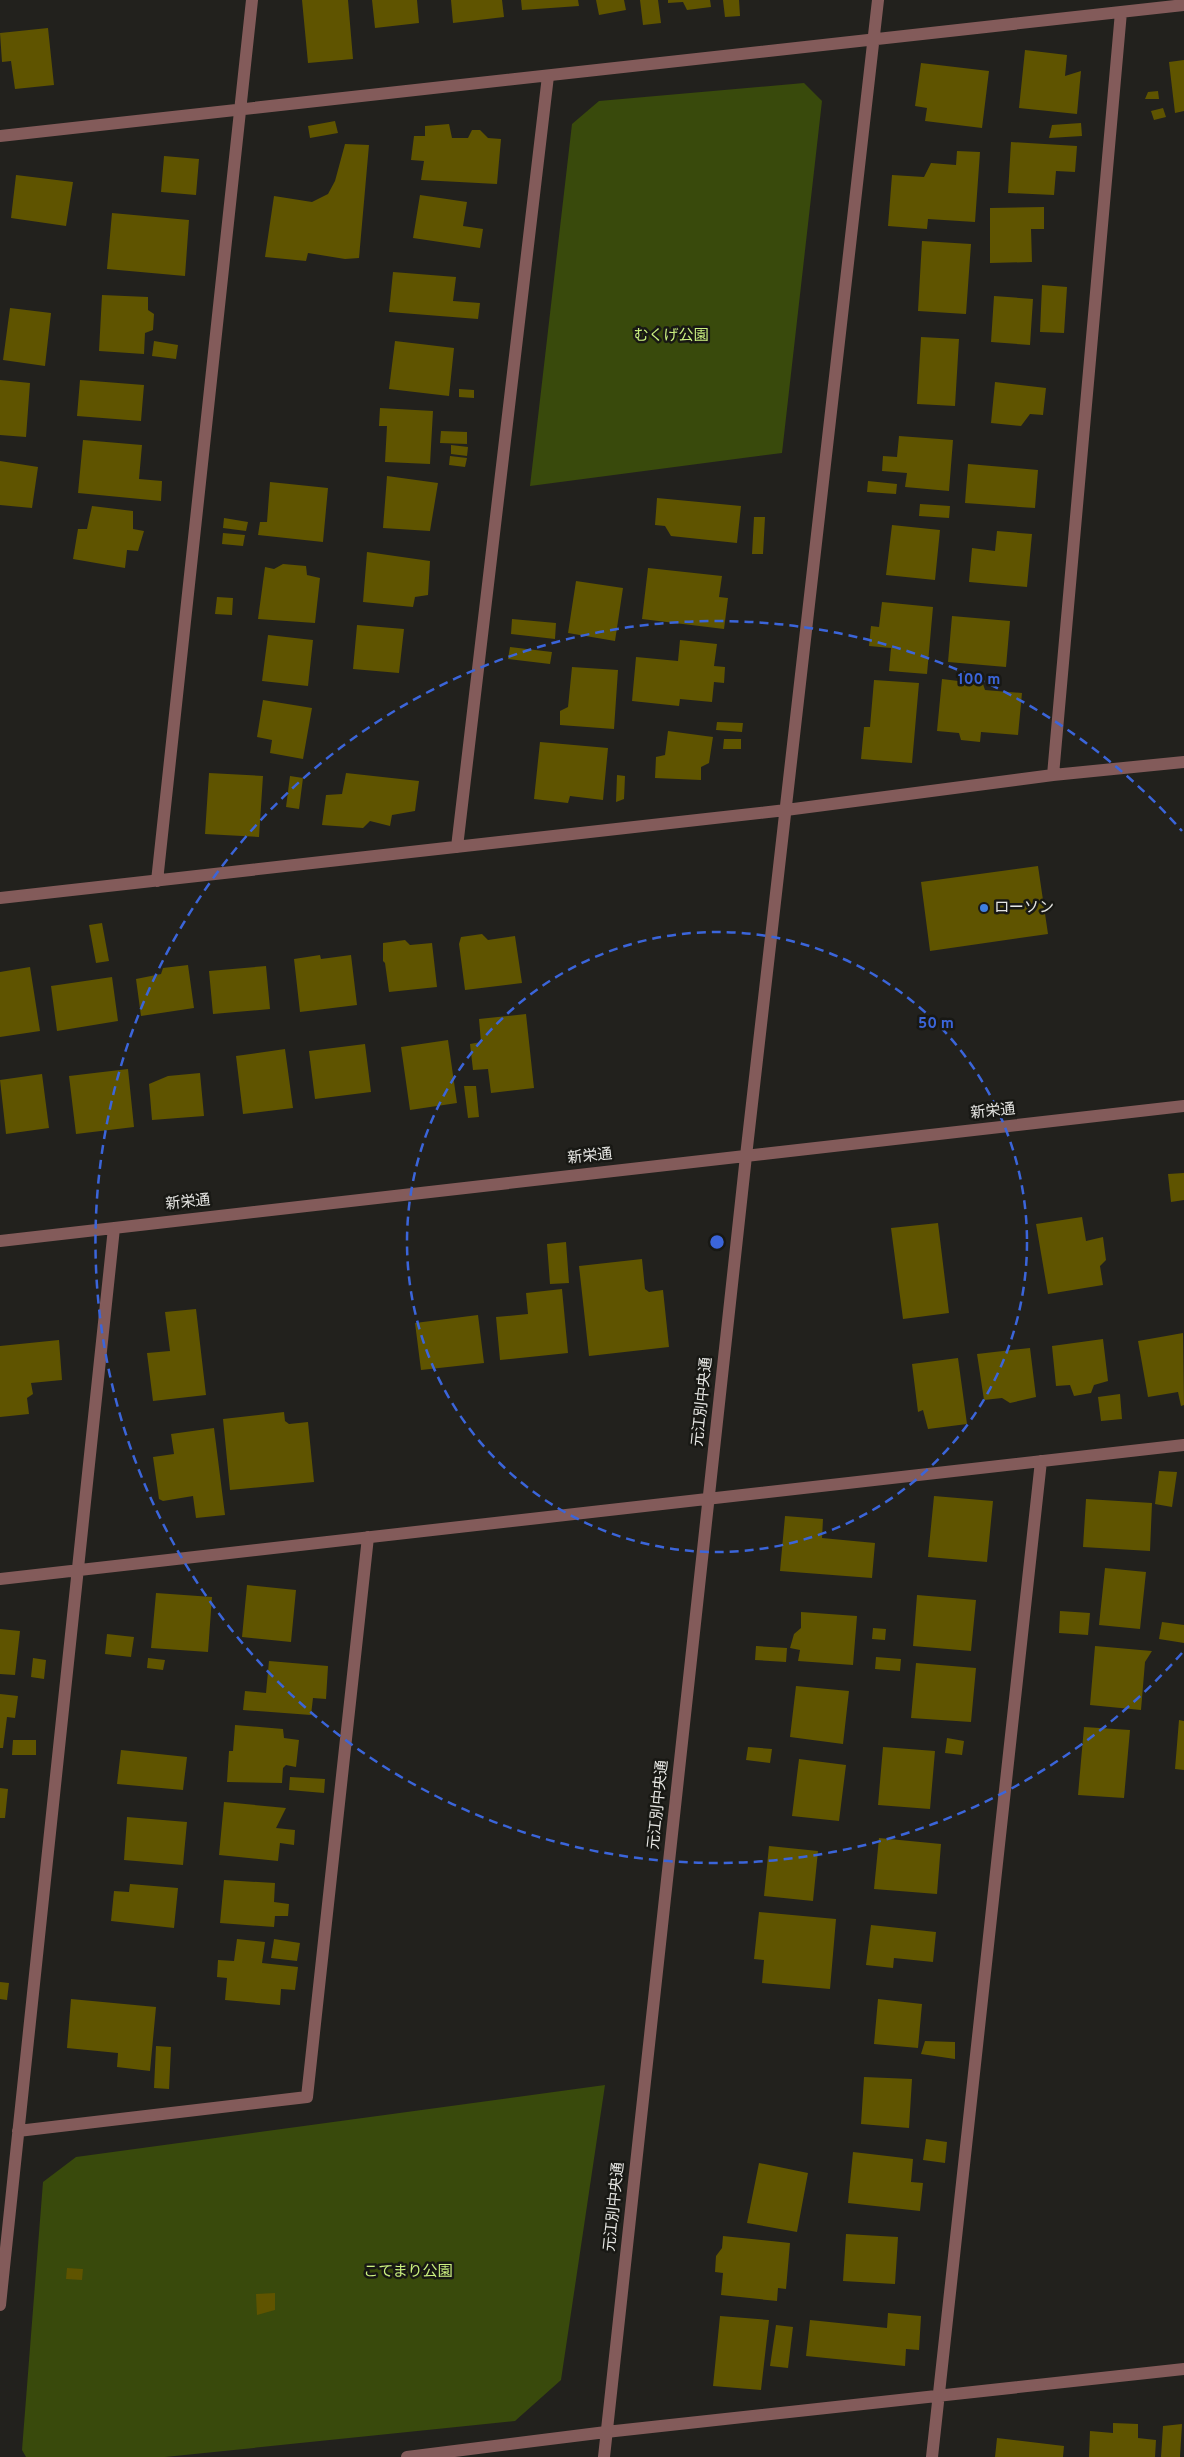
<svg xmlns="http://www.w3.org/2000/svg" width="1184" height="2457" font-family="Overpass,'Noto Sans JP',sans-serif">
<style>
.green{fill:#394a0c}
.building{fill:#5f5400}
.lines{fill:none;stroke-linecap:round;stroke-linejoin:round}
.minor{stroke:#835b5a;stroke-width:12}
.ring{fill:none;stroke:#3b65da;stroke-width:2.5;stroke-dasharray:9 6}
.shop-dot{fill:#3f7fe0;stroke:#181814;stroke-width:2}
.labels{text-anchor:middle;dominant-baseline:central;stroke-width:5;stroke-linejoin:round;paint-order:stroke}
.park-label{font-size:15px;fill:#ccf180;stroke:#181814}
.poi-label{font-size:15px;fill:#e6e6e3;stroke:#181814;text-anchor:start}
.street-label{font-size:15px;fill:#e6e6e3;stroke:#181814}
.centre{fill:#3b65da;stroke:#181814;stroke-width:2.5}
.ring-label{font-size:15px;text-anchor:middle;font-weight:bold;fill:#3b65da;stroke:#181814;stroke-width:5;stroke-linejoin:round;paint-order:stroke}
</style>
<rect width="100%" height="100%" fill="#22211d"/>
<!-- green -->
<path class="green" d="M 804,83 L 822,101 L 782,453 L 530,486 L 572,124 L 599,101 Z
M 605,2085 L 561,2380 L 515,2421 L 165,2457 L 26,2457 L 22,2450 L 43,2182 L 76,2157 Z"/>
<!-- building -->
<path class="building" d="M 302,0 L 348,0 L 353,59 L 308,63 Z
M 372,0 L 417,0 L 419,23 L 375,28 Z
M 451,0 L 502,0 L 504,17 L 453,23 Z
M 521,0 L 578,0 L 579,6 L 522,10 Z
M 596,0 L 624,0 L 626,10 L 599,15 Z
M 640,0 L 658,0 L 661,23 L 643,25 Z
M 668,0 L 710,0 L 711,7 L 687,10 L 683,2 L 668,3 Z
M 723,0 L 739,0 L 740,16 L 725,17 Z
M 48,28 L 54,85 L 15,89 L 11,61 L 2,62 L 0,33 Z
M 1025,50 L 1067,55 L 1065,76 L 1081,71 L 1077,114 L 1019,108 Z
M 1184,60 L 1184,111 L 1175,113 L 1169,62 Z
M 921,63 L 989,71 L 982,128 L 925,121 L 927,108 L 915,106 Z
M 1158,91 L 1159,99 L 1145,99 L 1148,92 Z
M 1163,108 L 1166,117 L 1154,120 L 1151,111 Z
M 335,121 L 338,133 L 310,138 L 308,126 Z
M 1081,123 L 1082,136 L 1049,138 L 1052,125 Z
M 449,124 L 452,138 L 468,138 L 472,130 L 480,130 L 488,138 L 501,139 L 497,184 L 421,180 L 424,161 L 411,160 L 414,136 L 425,136 L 425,126 Z
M 1011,142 L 1077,146 L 1075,172 L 1056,171 L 1054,195 L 1008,193 Z
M 345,144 L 369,145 L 359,258 L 345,259 L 308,253 L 306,261 L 265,257 L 274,196 L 312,202 L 328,194 L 335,181 Z
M 957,151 L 980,152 L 975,222 L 928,219 L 927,229 L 888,226 L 892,175 L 924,177 L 931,163 L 956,165 Z
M 164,156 L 199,159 L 196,195 L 161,192 Z
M 16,175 L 73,182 L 66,226 L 11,218 Z
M 420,195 L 467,202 L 463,226 L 483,229 L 480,248 L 413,238 Z
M 1044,207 L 1044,229 L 1031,229 L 1032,262 L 990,263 L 990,208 Z
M 112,213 L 189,220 L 185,276 L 107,269 Z
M 922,241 L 971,244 L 966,314 L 918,311 Z
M 393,272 L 456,277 L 453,301 L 480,303 L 478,319 L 389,312 Z
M 1042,285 L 1067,287 L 1064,333 L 1040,332 Z
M 102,295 L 148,297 L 148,310 L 154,314 L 153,330 L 145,333 L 144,354 L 99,351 Z
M 994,296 L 1033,299 L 1030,345 L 991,342 Z
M 10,308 L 51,313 L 45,366 L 3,360 Z
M 921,337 L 959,339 L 955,406 L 917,404 Z
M 154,341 L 178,345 L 176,359 L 152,356 Z
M 395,341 L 454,348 L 449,396 L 389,389 Z
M 0,380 L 30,383 L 26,437 L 0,435 Z
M 80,380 L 144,385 L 141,421 L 77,416 Z
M 995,382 L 1046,388 L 1043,415 L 1030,414 L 1021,426 L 991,423 Z
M 459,389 L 474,390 L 474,398 L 459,397 Z
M 380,408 L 433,411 L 430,464 L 385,462 L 387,426 L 379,426 Z
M 441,431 L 467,432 L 467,444 L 440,443 Z
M 899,436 L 953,440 L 949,491 L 905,487 L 907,473 L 882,471 L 883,456 L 897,457 Z
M 83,440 L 142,445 L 139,479 L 162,481 L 161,501 L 78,493 Z
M 451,445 L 468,447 L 467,456 L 451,454 Z
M 450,456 L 467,458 L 465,467 L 449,465 Z
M 0,461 L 38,467 L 32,508 L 0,505 Z
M 968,464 L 1038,470 L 1035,508 L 965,503 Z
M 387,476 L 438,483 L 430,531 L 383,528 Z
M 868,481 L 897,484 L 896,494 L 867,492 Z
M 270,482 L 328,488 L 323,542 L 258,535 L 260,522 L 267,522 Z
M 657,498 L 741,506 L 737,543 L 671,536 L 665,526 L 655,525 Z
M 920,504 L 950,506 L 949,518 L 919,516 Z
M 92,506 L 133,511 L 133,529 L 144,531 L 138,551 L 127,550 L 125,568 L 73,559 L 78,529 L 87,529 Z
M 754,517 L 765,517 L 763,554 L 752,554 Z
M 224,518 L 248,522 L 246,531 L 223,528 Z
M 892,525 L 940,530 L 935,580 L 886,575 Z
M 997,531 L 1032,534 L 1027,587 L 969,582 L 972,548 L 995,551 Z
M 223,533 L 245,535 L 243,546 L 222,544 Z
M 367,552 L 430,561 L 428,595 L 415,597 L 413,607 L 363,602 Z
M 283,564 L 306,566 L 307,575 L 320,578 L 315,623 L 258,619 L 265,567 L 274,569 Z
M 648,568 L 722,576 L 719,597 L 728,598 L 724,629 L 642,619 Z
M 576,581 L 623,588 L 615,641 L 568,633 Z
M 217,597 L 233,598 L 232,615 L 215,614 Z
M 882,602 L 933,607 L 927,674 L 889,671 L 891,648 L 869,646 L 871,626 L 879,627 Z
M 952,616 L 1010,621 L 1006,667 L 948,662 Z
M 512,619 L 556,623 L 555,639 L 511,634 Z
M 357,625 L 404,629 L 399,673 L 353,669 Z
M 268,635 L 313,640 L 308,686 L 262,681 Z
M 680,640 L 717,644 L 714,666 L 725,667 L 724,683 L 714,682 L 712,702 L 680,699 L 679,706 L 632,701 L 636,657 L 678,661 Z
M 510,647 L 552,652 L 550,664 L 508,659 Z
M 572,667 L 618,670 L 614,729 L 560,725 L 560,711 L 568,707 Z
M 942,679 L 983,684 L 985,690 L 1022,693 L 1018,735 L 981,732 L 980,742 L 961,740 L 959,733 L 937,731 Z
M 874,680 L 919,683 L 912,763 L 861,759 L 864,727 L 870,727 Z
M 263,700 L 312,708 L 303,759 L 270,753 L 272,740 L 257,737 Z
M 717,722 L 743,723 L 742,732 L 716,730 Z
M 668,731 L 713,737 L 709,763 L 701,767 L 701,780 L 655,778 L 656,757 L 665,755 Z
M 724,739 L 741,739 L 741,749 L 723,749 Z
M 540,742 L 608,748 L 603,800 L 570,796 L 568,803 L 534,799 Z
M 209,773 L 263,776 L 259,837 L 205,834 Z
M 346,773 L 419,781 L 415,811 L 392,815 L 390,826 L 370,821 L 363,828 L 322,825 L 326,795 L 342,794 Z
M 617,775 L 625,776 L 624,799 L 616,802 Z
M 290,776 L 303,778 L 299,809 L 286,807 Z
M 1038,866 L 1048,934 L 930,951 L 921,882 Z
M 102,923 L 109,961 L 96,963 L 89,925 Z
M 482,934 L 488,940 L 515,936 L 522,983 L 465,990 L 459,944 L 461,937 Z
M 405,940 L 410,945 L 432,943 L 437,987 L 389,992 L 385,963 L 383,961 L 383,943 Z
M 320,955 L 321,959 L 351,955 L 357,1005 L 300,1012 L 294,959 Z
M 188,965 L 194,1008 L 141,1016 L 136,979 L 161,974 L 163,968 Z
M 266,966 L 270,1009 L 213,1014 L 209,971 Z
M 30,967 L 40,1031 L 0,1037 L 0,972 Z
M 112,977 L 118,1021 L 57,1031 L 51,986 Z
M 526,1014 L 534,1088 L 491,1093 L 488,1069 L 473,1070 L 470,1044 L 481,1042 L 479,1019 Z
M 448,1040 L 457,1103 L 410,1110 L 401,1047 Z
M 365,1044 L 371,1092 L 315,1099 L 309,1051 Z
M 285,1049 L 293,1108 L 243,1114 L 236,1056 Z
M 128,1069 L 134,1127 L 76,1134 L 69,1076 Z
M 200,1073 L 204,1116 L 152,1120 L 149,1084 L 168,1076 Z
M 42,1074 L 49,1128 L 6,1134 L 0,1080 Z
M 464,1086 L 476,1086 L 479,1117 L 468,1118 Z
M 1184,1173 L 1184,1200 L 1171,1202 L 1168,1174 Z
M 1082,1217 L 1086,1241 L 1103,1237 L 1106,1260 L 1100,1266 L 1103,1285 L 1048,1294 L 1036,1224 Z
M 938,1223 L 949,1313 L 903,1319 L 891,1228 Z
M 566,1242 L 569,1283 L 550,1284 L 547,1244 Z
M 642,1259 L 645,1289 L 649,1292 L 663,1290 L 669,1347 L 589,1356 L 579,1266 Z
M 562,1289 L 568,1353 L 500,1360 L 496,1317 L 528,1314 L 526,1293 Z
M 196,1309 L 206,1395 L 153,1401 L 147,1353 L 170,1351 L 165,1312 Z
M 478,1315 L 484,1363 L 421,1370 L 415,1323 Z
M 1183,1333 L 1184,1405 L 1181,1406 L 1178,1392 L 1148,1397 L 1138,1341 Z
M 1103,1339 L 1108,1381 L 1094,1385 L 1091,1393 L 1074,1396 L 1070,1385 L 1056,1386 L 1052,1346 Z
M 59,1340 L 62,1380 L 31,1383 L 33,1394 L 27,1398 L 29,1414 L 0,1417 L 0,1346 Z
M 1030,1348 L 1036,1397 L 1010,1403 L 1002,1398 L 984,1400 L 977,1354 Z
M 958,1358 L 967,1424 L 928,1429 L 923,1410 L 918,1412 L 912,1364 Z
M 1120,1394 L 1122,1419 L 1101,1421 L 1098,1397 Z
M 284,1412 L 285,1421 L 289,1424 L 308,1422 L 314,1482 L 230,1490 L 223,1419 Z
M 214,1428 L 225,1515 L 196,1518 L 193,1496 L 163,1501 L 159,1499 L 153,1457 L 174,1454 L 171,1434 Z
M 1159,1471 L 1177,1472 L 1172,1507 L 1155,1504 Z
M 934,1496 L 993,1501 L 987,1562 L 928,1557 Z
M 1086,1499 L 1152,1503 L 1150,1551 L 1083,1547 Z
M 785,1516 L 823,1519 L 822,1538 L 875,1543 L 872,1578 L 780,1571 Z
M 1105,1568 L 1146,1572 L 1140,1629 L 1099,1625 Z
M 247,1585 L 296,1590 L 291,1642 L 242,1637 Z
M 156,1593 L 212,1597 L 208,1652 L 151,1648 Z
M 917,1595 L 976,1600 L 971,1651 L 913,1646 Z
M 1060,1611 L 1090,1613 L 1088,1635 L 1059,1633 Z
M 801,1612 L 857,1616 L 853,1665 L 798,1661 L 800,1650 L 790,1648 L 794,1634 L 801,1628 Z
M 1162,1622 L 1184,1625 L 1184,1643 L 1159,1639 Z
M 873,1628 L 886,1629 L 885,1640 L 872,1639 Z
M 0,1629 L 20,1631 L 15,1675 L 0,1674 Z
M 107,1634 L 134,1637 L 131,1657 L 105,1654 Z
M 756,1646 L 787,1648 L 786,1662 L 755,1660 Z
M 1095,1646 L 1152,1651 L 1145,1662 L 1141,1710 L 1090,1705 Z
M 876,1657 L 901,1659 L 900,1671 L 875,1669 Z
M 33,1658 L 46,1660 L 44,1679 L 31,1677 Z
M 148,1658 L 165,1660 L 163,1670 L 147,1668 Z
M 269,1661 L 328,1666 L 326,1699 L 313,1698 L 311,1715 L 243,1710 L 245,1691 L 266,1693 Z
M 916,1663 L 976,1668 L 971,1722 L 911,1718 Z
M 796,1686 L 849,1691 L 843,1744 L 790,1737 Z
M 0,1694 L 18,1696 L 15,1718 L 7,1717 L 3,1748 L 0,1748 Z
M 1179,1720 L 1184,1721 L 1184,1770 L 1175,1769 Z
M 235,1725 L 283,1729 L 284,1738 L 299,1740 L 296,1767 L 286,1765 L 283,1768 L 282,1783 L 227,1782 L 229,1751 L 233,1751 Z
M 1084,1727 L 1130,1730 L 1124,1798 L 1078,1795 Z
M 947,1738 L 964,1741 L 962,1755 L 945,1753 Z
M 13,1740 L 36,1740 L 36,1755 L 12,1755 Z
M 748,1747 L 772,1749 L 770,1763 L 746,1760 Z
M 883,1747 L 935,1751 L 930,1809 L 878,1805 Z
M 121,1750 L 187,1757 L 183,1790 L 117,1784 Z
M 799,1759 L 846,1765 L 839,1821 L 792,1816 Z
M 290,1777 L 325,1779 L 324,1793 L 289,1790 Z
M 0,1788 L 8,1789 L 5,1818 L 0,1818 Z
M 224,1802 L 286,1808 L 276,1828 L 295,1830 L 294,1845 L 280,1843 L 278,1861 L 219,1855 Z
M 127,1817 L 187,1822 L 183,1865 L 124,1860 Z
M 879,1838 L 941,1844 L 937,1894 L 874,1889 Z
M 769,1846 L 818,1851 L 813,1901 L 764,1896 Z
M 224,1880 L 275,1883 L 274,1902 L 289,1904 L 288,1916 L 275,1916 L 274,1927 L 220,1923 Z
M 130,1884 L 178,1888 L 174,1928 L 111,1921 L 114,1891 L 129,1892 Z
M 759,1912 L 836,1919 L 830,1989 L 762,1983 L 764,1960 L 754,1959 Z
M 871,1925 L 936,1932 L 933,1962 L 894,1958 L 893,1968 L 866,1965 Z
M 237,1939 L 265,1942 L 262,1963 L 298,1967 L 295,1990 L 281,1989 L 280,2005 L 225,2000 L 227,1978 L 217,1977 L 218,1960 L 234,1961 Z
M 274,1939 L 300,1943 L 297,1961 L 271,1958 Z
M 0,1982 L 9,1983 L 7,2000 L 0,1999 Z
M 71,1999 L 156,2007 L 150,2071 L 117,2067 L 118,2053 L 67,2048 Z
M 878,1999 L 922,2004 L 918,2048 L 874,2044 Z
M 925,2041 L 955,2042 L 955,2059 L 921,2054 Z
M 156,2046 L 171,2047 L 169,2089 L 154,2088 Z
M 864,2077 L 912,2079 L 909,2128 L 861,2124 Z
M 926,2139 L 947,2142 L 945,2163 L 923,2160 Z
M 853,2152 L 913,2159 L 911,2182 L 923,2183 L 920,2211 L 848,2203 Z
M 759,2163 L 808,2173 L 797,2232 L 747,2223 Z
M 846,2234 L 898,2237 L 895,2284 L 843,2281 Z
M 723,2236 L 790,2243 L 786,2289 L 778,2288 L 777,2301 L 721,2295 L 723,2273 L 715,2272 L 716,2256 L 722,2248 Z
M 67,2268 L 83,2269 L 82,2280 L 66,2279 Z
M 275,2293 L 275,2310 L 257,2315 L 256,2294 Z
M 888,2313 L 921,2316 L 919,2350 L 906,2349 L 905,2366 L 806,2356 L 810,2320 L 887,2328 Z
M 720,2316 L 769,2320 L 761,2390 L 713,2386 Z
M 776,2325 L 793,2327 L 788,2368 L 770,2366 Z
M 1113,2423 L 1138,2424 L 1138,2438 L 1156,2440 L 1155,2457 L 1089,2457 L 1090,2431 L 1113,2433 Z
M 1182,2424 L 1180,2457 L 1161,2457 L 1163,2426 Z
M 997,2438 L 1064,2446 L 1063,2457 L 995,2457 Z"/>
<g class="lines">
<!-- minor -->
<path class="minor" d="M 0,136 L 1184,5
M 1053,775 L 1121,12
M 457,847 L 548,76
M 157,881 L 252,0
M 0,898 L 786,810 L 1053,775 L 1184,762
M 0,1241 L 1184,1106
M 0,1579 L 1184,1445
M 18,2131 L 307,2097 L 368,1537
M 0,2305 L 114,1228
M 407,2457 L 606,2432 L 1184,2369
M 604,2457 L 746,1156 L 878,0
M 932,2457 L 1041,1461"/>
</g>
<!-- distance rings -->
<g class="ring">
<circle cx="717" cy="1242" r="310"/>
<path d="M1182 1653A621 621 0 1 1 1182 831"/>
</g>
<!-- markers -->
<circle class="shop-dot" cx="984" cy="908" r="5"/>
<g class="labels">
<!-- park labels -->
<g class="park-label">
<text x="671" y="336">むくげ公園</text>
<text x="408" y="2272">こてまり公園</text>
</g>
<!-- poi labels -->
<g class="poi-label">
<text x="994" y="908">ローソン</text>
</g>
<!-- street labels -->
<g class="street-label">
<text transform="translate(993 1112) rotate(-6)">新栄通</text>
<text transform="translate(590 1157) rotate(-6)">新栄通</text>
<text transform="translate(188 1203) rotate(-6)">新栄通</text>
<text transform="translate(703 1402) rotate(-84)">元江別中央通</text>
<text transform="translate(659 1805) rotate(-84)">元江別中央通</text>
<text transform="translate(615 2207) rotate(-84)">元江別中央通</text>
</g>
</g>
<circle cx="717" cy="1242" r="8" class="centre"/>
<g class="ring-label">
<text x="979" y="684">100 m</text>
<text x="936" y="1028">50 m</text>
</g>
</svg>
